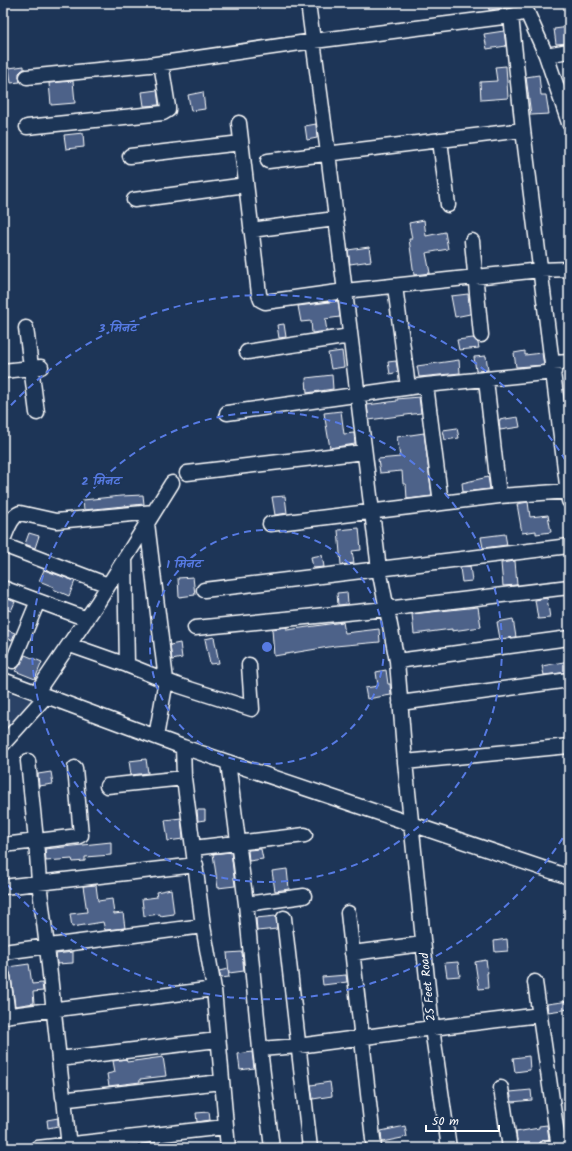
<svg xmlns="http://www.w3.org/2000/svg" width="572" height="1151" font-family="Kalam,'Playpen Sans Deva',sans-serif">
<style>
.built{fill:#2b4266}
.building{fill:#4d6289;stroke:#fff}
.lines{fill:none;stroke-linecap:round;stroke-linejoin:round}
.minor-casing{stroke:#fff;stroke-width:17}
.minor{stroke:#1d3557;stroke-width:14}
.ring{fill:none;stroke:#567ae2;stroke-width:2;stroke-dasharray:7 5}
.labels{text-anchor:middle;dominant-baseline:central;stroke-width:4;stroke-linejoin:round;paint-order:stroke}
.street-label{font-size:12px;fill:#fff;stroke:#1d3557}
.centre{fill:#567ae2;stroke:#1d3557;stroke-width:2}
.ring-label{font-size:12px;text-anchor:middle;font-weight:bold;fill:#567ae2;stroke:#1d3557;stroke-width:4;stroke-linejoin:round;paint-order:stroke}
</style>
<rect width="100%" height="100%" fill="#1d3557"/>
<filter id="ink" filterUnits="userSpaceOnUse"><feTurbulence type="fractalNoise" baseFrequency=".025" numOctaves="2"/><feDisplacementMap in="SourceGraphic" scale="8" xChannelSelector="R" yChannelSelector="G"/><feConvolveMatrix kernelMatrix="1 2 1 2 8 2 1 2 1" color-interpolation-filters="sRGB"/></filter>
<g filter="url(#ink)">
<!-- built -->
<path class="built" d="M 3,691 L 34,701 L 3,737 Z"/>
<!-- building -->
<path class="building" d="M 488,3 L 504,3 L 505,8 L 489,10 Z
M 569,27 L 569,43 L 556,44 L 554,29 Z
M 504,31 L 506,46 L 487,49 L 484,34 Z
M 24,66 L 24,69 L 26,69 L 22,70 L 19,73 L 19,77 L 20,82 L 11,83 L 9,68 Z
M 506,66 L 508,98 L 481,100 L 480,82 L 497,81 L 495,67 Z
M 539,75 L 541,95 L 546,95 L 549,114 L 531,115 L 526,77 Z
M 73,81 L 75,103 L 51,105 L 49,83 Z
M 157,90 L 159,105 L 144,106 L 142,92 Z
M 203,92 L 205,109 L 191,111 L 188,95 Z
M 316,124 L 317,138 L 307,140 L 305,126 Z
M 83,133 L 84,147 L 66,149 L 64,135 Z
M 424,220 L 426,236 L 445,232 L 448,249 L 426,253 L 430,273 L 414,275 L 409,239 L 412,239 L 409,223 Z
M 369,247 L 371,261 L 350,264 L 348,250 Z
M 468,294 L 470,314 L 455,317 L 451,296 Z
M 338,301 L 340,317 L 325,319 L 327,331 L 312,333 L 311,321 L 301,322 L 298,306 Z
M 284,324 L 286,337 L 279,338 L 277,325 Z
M 473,338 L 478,343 L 479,348 L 459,350 L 457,340 Z
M 342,351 L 344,367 L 331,369 L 328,353 Z
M 525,351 L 525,355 L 542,353 L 544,365 L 516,367 L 514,353 Z
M 486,356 L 488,370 L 476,371 L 474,357 Z
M 459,360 L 460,373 L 419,377 L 417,366 Z
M 396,361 L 398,372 L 390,374 L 388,362 Z
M 332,375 L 333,389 L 307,393 L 306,378 Z
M 419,397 L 421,413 L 369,420 L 367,405 L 397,401 L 397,399 Z
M 341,411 L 344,434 L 354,433 L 355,444 L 330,448 L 324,413 Z
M 518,417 L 520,427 L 500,430 L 499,420 Z
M 457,428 L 459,438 L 445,440 L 443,430 Z
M 424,433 L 432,496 L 407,499 L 406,484 L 403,484 L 402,471 L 380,473 L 378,459 L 400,457 L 397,437 Z
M 488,477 L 490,489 L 463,492 L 462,483 Z
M 143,495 L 144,504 L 84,510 L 83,500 L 121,496 Z
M 285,496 L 287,513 L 275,515 L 272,497 Z
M 528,502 L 530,517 L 548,515 L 551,532 L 536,534 L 536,531 L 522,533 L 517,504 Z
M 359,528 L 361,550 L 352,551 L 354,563 L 341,565 L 338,530 Z
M 29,533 L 39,536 L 35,548 L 25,544 Z
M 505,534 L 507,545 L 483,548 L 481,537 Z
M 322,555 L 324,567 L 313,568 L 311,557 Z
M 515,561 L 517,585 L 503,586 L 501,563 Z
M 470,566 L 472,581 L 462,582 L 460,568 Z
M 44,570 L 75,581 L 69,596 L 53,589 L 54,587 L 39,581 Z
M 193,577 L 195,595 L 179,597 L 178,578 Z
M 347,592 L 348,604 L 338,605 L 337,593 Z
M 3,597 L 15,602 L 11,611 L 3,608 Z
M 547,598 L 550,618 L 538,619 L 535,600 Z
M 478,607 L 481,627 L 452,631 L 452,629 L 414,634 L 412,614 Z
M 513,619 L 516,637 L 500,639 L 497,622 Z
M 343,622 L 345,633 L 379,629 L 380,642 L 335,646 L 274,656 L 272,629 L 287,627 L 287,630 Z
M 7,630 L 15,633 L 12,640 L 4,637 Z
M 214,637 L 219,663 L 210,664 L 205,639 Z
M 180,643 L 182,658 L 172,660 L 170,645 Z
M 25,655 L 42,662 L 35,679 L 15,671 L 21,664 Z
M 569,661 L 569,672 L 544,675 L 542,666 Z
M 386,670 L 388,684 L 390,684 L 391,695 L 367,699 L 365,688 L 378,686 L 376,672 Z
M 146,759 L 148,773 L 131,775 L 129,761 Z
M 51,772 L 53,784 L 39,786 L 38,774 Z
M 197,810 L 205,810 L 205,820 L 198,821 Z
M 181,818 L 183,839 L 168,841 L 165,820 Z
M 111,842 L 111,855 L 85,857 L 85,861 L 73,862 L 72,859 L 46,861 L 45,849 Z
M 261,849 L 263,859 L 249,861 L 248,850 Z
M 231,852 L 235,886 L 218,888 L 213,854 Z
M 287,869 L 289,889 L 275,891 L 272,871 Z
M 96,885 L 98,901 L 112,899 L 114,914 L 123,913 L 125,928 L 105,930 L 103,922 L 72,927 L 70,914 L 87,912 L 83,886 Z
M 171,889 L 174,914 L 160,916 L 160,914 L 144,916 L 142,899 L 157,897 L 156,892 Z
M 276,916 L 277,929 L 257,931 L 256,918 Z
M 507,939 L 508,951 L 495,952 L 494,941 Z
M 73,952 L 73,963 L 57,964 L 56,954 Z
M 242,952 L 244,971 L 229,973 L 227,953 Z
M 486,960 L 488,973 L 487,973 L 488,988 L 479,989 L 475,962 Z
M 458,962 L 460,976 L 447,977 L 445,963 Z
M 29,964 L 32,984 L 42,983 L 43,991 L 33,992 L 34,1003 L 15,1006 L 11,976 L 8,967 Z
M 228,969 L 229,977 L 221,978 L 219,971 Z
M 346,975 L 347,982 L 323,985 L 322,977 Z
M 569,1001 L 569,1009 L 548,1012 L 547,1004 Z
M 252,1052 L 254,1068 L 240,1070 L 238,1054 Z
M 529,1056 L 530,1070 L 515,1072 L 513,1058 Z
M 163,1057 L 166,1076 L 140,1079 L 140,1082 L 109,1086 L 107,1074 L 115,1072 L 113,1061 L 126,1059 L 127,1062 Z
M 330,1082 L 332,1096 L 313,1099 L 311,1085 Z
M 531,1090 L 532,1100 L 512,1102 L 510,1092 Z
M 209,1112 L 210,1120 L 197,1122 L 196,1113 Z
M 58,1118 L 58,1126 L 48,1128 L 47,1120 Z
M 547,1125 L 549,1139 L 541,1141 L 538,1146 L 518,1148 L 516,1132 L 539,1128 L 539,1126 Z
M 405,1126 L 407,1137 L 382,1142 L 381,1131 Z"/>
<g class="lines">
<!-- minor casing -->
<g class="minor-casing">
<path id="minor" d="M 308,3 L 328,153 L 379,569 L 397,661 L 405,762 L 432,1028 L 449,1148
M 523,3 L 546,55 L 569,123
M 527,12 L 511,16 L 523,130 L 569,501
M 546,55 L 569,51
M 27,77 L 149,65 L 314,41 L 511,16
M 239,123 L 259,294 L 261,300 L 265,302 L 345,291 L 540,270 L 569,269
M 27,127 L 163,113 L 168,110 L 168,107 L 161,63
M 440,140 L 448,205
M 130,156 L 241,143
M 268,161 L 523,130
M 134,200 L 246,185
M 251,230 L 335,219
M 472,241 L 481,335
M 395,286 L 408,387
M 26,328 L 37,413
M 247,352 L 350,336
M 553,363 L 569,362
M 3,371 L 41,367
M 486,380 L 499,496
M 426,385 L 441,503
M 227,413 L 426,385 L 554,372
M 187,473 L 364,452
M 147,523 L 166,680 L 156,737
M 270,524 L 499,496 L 569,491
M 3,540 C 7,531 10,517 20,513 L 56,521 L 154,512
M 3,545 L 108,585
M 125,558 L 127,665
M 3,588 L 87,619
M 204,590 L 569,546
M 195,628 L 386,609 L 569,587
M 70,645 L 127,665 L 177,685 L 252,709 L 249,665
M 13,661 L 38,601
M 397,661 L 569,638
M 3,680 L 183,747 L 569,877
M 36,693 L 98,602 L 172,483
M 400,703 L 569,680
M 3,744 L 46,696
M 183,747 L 184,778 L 193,848 L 203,926 L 214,989 L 228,1148
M 28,761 L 36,840 L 39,882 L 47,947 L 63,1097 L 69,1099 L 221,1082
M 228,762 L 246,904 L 304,896
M 405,762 L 569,746
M 107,786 L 184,778
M 3,845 L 79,836 L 81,835 L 75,768
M 193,848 L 305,835
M 3,887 L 196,865
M 246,904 L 260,1049 L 272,1148
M 348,913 L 374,1148
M 284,918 L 310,1148
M 3,952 L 203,926
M 352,953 L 423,944
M 3,977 L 8,1016
M 535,982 L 559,1148
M 3,1016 L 214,989
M 260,1049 L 298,1046 L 432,1028 L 540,1015
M 59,1059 L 217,1040
M 501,1088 L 510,1148
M 64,1098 L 69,1148
M 37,1148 L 225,1127
M 546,1148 L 569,1145"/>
</g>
<!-- minor -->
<use href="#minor" class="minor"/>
</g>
</g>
<!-- distance rings -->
<g class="ring">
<circle cx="267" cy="647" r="117"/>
<circle cx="267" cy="647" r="235"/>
<path d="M569 828A352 352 0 0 1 3 880M3 414A352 352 0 0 1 569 466"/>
</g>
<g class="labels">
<!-- street labels -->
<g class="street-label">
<text transform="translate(428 987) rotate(-96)">25 Feet Road</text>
</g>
</g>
<circle cx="267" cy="647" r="6" class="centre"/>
<g class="ring-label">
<text x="118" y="332">3 मिनट</text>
<text x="101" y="485">2 मिनट</text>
<text x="184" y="568">1 मिनट</text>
</g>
<!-- margin -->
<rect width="572" height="1151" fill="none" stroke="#1d3557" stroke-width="16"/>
<rect x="8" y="8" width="556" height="1135" fill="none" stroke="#fff" stroke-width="1.5" filter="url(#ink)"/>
<!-- scale -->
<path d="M426 1125v6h73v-6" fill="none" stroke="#ffffff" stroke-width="2"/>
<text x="432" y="1125" font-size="12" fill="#ffffff" stroke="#1d3557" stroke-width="3" paint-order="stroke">50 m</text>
</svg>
